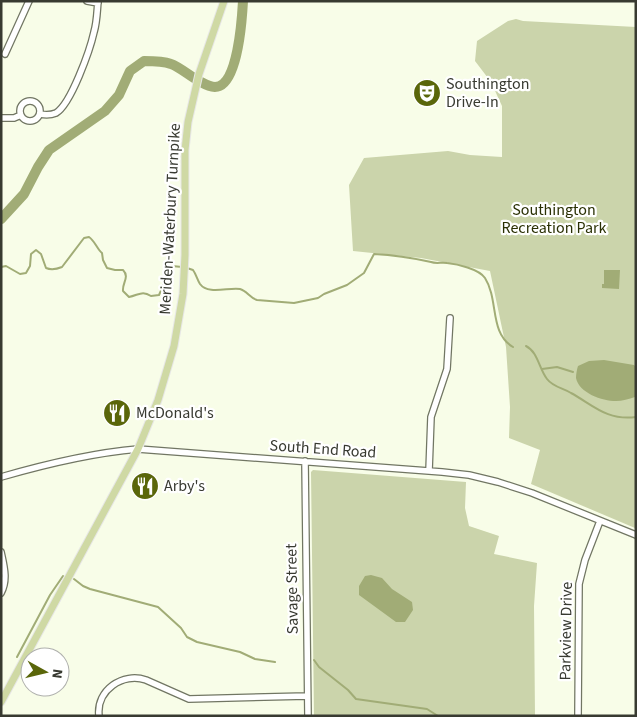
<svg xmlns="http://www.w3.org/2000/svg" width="637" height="717" font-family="'Source Sans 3',sans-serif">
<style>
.green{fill:#cbd4ab}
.water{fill:#a1ac76}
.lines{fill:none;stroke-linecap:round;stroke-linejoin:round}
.stream{stroke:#a1ac76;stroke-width:2}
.river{stroke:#a1ac76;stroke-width:10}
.minor-casing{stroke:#717663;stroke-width:8}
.major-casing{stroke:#e7e7e6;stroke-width:9}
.minor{stroke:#fff;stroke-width:5.5}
.major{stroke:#cfd9a4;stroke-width:7}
.labels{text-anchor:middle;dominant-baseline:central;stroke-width:4.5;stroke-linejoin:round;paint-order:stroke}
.poi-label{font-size:16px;fill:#383a31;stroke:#fff;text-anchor:start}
.park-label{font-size:16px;fill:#2a3004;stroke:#fff}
.street-label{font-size:16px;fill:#383a31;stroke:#fff}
</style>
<rect width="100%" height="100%" fill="#f8fde8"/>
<!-- green -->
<path class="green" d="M 516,19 L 523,21 L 636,27 L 635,528 L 531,484 L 540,450 L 509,438 L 510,407 L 506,347 L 490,271 L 421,258 L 353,251 L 349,185 L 364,158 L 448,151 L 470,155 L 502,157 L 502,106 L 491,82 L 475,61 L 477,41 L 508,21 Z
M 313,470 L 466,482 L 465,508 L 469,526 L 499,536 L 494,554 L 537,563 L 534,606 L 535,716 L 314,716 L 311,472 Z"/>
<!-- water -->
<path class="water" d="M 604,270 L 620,270 L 619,289 L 602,288 L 602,284 L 604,284 Z
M 604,360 L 634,365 L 636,367 L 635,397 C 629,399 622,401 616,401 C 602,401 579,393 576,378 C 576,374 577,369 578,366 L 589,361 Z
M 371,575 L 382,578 L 392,589 L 412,602 L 413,610 L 405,622 L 396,622 L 359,595 L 359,586 L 365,576 Z"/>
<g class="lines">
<!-- stream -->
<path class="stream" d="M 1,267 L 6,266 L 20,274 L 26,273 L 30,266 L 31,254 L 36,250 L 41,254 L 46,268 C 51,270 57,269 62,267 L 84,238 L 89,237 C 95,241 97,249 102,253 L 103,260 L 107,268 L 115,270 L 123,270 C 130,277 122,283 123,291 L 129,297 C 139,295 142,290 151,296 L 159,295 L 163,286 L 165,269 L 172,266 L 182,267
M 187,268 L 193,270 C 196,274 197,279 200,284 C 208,295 229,287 240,289 C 247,291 250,298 257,300 L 294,303 L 318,298 L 324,294 L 347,285 L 364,273 L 374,254 C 394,255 413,258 431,262 C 436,264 442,262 447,263 C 457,264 479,269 485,278 C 499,300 489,333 513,347
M 526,346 C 538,352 539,369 547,379 C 553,387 563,388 571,393 C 593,405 607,421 636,417
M 542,369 L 557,367 L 573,372
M 74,579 L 83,586 L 90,589 L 158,607 L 181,628 L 187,637 L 197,642 L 240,652 L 255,659 L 275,662
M 17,657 L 50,595 L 63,576
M 314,660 L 319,667 L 348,690 L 356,699 L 427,709 L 438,716"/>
<!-- river -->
<path class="river" d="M 1,219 L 24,194 L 38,167 L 49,150 L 105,111 L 119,95 L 130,71 L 144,61 C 152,61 163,61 171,64 C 183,68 200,86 215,87 C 238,87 242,19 243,1"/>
<!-- minor casing -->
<g class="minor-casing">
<path id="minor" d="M 87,1 L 98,3
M 5,54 L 29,1
M20 111a10 10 0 1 1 20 0a10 10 0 1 1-20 0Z
M 40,114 C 45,115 51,115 56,113 C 71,104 90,50 94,32 C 97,22 97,12 98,1
M 1,118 L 14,118 L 21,115
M 305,461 L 308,716
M 429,471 L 431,417 L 447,369 L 450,318
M 1,477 C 46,464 91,453 138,449 L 442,472 L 469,475 L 498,482 L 532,493 L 636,535
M 1,552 C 4,566 8,580 1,593
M 99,716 C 96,690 123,672 146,680 L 189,699 L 307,696
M 578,716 L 579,584 L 585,560 L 600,521"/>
</g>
<!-- major casing -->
<g class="major-casing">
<path id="major" d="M 1,702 L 138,449 L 158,400 L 174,346 L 183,294 L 185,255 L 185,150 L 188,122 L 199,74 L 224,1"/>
</g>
<!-- minor -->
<use href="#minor" class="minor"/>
<!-- major -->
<use href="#major" class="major"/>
</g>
<!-- icons -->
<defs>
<g id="theatre-disc" transform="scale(1.4375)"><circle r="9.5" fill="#5a660a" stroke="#fff"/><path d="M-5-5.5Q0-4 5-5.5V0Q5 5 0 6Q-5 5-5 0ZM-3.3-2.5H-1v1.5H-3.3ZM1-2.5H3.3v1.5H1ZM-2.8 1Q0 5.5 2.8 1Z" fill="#fff"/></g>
<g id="restaurant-disc" transform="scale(1.4375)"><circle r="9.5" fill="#5a660a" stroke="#fff"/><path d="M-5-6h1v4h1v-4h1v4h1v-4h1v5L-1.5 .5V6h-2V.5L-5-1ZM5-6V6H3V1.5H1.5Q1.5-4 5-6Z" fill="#fff"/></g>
</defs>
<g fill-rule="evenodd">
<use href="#theatre-disc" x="427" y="93"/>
<use href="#restaurant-disc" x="117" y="413"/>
<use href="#restaurant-disc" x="145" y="486"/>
</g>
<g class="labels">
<!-- poi labels -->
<g class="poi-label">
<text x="446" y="84">Southington<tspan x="446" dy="18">Drive-In</tspan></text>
<text x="136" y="413">McDonald's</text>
<text x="164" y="486">Arby's</text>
</g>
<!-- park labels -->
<g class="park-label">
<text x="554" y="210">Southington<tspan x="554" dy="18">Recreation Park</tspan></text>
</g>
<!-- street labels -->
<g class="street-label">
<text transform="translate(170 219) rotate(-87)">Meriden-Waterbury Turnpike</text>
<text transform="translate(323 449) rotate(4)">South End Road</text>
<text transform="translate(292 589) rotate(-91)">Savage Street</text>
<text transform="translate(566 631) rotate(-89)">Parkview Drive</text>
</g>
</g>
<!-- border -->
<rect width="637" height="717" fill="none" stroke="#383a31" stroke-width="5"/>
<!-- north arrow -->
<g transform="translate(45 672) rotate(98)"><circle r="24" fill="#ffffff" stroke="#afb0ad"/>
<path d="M0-4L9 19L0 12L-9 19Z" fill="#5a660a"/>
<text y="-8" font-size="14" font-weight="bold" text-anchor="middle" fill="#383a31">N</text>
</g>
</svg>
